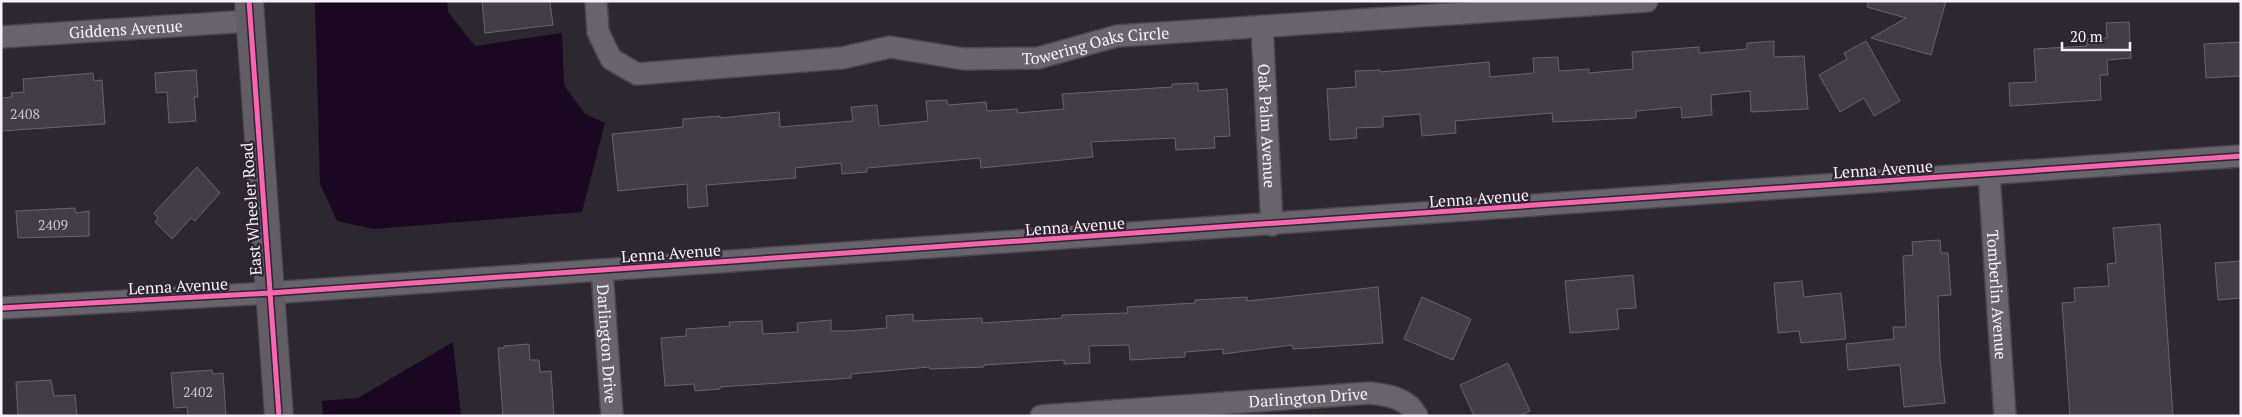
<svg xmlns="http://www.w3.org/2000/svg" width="2242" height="417" font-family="'PT Serif',serif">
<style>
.water{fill:#1a0722}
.building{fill:#423e45;stroke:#68646a}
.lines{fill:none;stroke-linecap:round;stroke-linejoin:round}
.street-casing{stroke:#4b474d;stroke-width:24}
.secondary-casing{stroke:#4b474d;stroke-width:30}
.street{stroke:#68646b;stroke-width:21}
.secondary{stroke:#635e66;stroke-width:28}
.cycleway-casing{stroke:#2e2533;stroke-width:8}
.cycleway{stroke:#f766af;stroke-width:5}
.labels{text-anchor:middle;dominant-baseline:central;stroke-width:4.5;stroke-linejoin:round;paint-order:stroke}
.number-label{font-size:14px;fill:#cac4ce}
.street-label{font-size:16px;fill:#f8f1fb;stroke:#2e2533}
</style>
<rect width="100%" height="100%" fill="#2d2830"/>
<!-- water -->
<path class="water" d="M 315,1 L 447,1 L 448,12 L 475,46 L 562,33 L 564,85 L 585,114 L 605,123 L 582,212 L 374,229 L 337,221 L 320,184 Z
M 453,342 L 461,416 L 323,416 L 322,401 L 358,398 Z"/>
<!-- building -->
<path class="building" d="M 482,1 L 548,1 L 550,2 L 553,25 L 485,33 Z
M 1868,1 L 1946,1 L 1931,55 L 1871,38 L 1906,18 L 1867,7 Z
M 2129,22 L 2131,58 L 2107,60 L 2108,75 L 2100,75 L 2101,100 L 2010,106 L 2009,83 L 2036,82 L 2034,49 L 2087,46 L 2087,39 L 2107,38 L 2106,23 Z
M 1774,41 L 1774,57 L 1804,56 L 1808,109 L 1751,112 L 1750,91 L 1711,95 L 1712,115 L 1682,118 L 1681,107 L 1636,111 L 1636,118 L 1553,122 L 1552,113 L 1455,121 L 1456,133 L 1422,136 L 1420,114 L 1383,117 L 1383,127 L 1356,128 L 1357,138 L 1330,140 L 1327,89 L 1356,87 L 1355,71 L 1380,70 L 1380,72 L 1489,62 L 1490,77 L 1534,73 L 1533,58 L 1558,57 L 1559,71 L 1589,69 L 1589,73 L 1633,69 L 1632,52 L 1699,47 L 1699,53 L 1747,49 L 1747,43 Z
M 1866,41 L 1900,101 L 1874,116 L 1864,98 L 1840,112 L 1819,75 L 1847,59 L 1844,53 Z
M 2241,42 L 2241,76 L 2206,78 L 2204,44 Z
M 196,70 L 198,97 L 194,97 L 196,121 L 169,123 L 167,92 L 156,93 L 155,73 Z
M 93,73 L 94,81 L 102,80 L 105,124 L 1,131 L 1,98 L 12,97 L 11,93 L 24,92 L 23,79 Z
M 1198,83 L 1198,91 L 1227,89 L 1230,136 L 1214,137 L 1215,148 L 1176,150 L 1175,138 L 1091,142 L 1093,157 L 981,168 L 980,158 L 867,168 L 867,172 L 842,174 L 841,163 L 795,168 L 796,178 L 706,185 L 708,206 L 688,208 L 687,184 L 618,191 L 612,134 L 683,127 L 683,119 L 720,116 L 720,118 L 779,112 L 780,127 L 853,121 L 851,107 L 877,105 L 879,126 L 928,121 L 926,101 L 947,100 L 948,105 L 986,102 L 987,111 L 1017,109 L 1018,113 L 1064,109 L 1062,94 L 1172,87 L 1172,84 Z
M 197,167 L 220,193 L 195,221 L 191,218 L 172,239 L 155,222 L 158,218 L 154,213 Z
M 75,208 L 76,213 L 89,211 L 89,236 L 18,238 L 16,211 Z
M 2160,224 L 2173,416 L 2070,416 L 2062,303 L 2075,302 L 2074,288 L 2109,286 L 2107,264 L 2116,263 L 2113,228 Z
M 1940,240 L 1941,253 L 1948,253 L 1951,295 L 1938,296 L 1940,359 L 1945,403 L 1904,407 L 1900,365 L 1848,370 L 1846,344 L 1894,339 L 1893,327 L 1906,327 L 1903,256 L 1913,255 L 1912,242 Z
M 2241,261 L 2241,298 L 2218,300 L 2215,263 Z
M 1633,275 L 1636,308 L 1617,309 L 1619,329 L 1570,333 L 1565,281 Z
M 1802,281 L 1804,297 L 1841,293 L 1846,339 L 1801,343 L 1799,331 L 1778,333 L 1774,283 Z
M 1378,287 L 1383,343 L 1293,349 L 1292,345 L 1223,354 L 1223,349 L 1185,352 L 1185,357 L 1130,360 L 1129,345 L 1089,346 L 1090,363 L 1064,364 L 1064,360 L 984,365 L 984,367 L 930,369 L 929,367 L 851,374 L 851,378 L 720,387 L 720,389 L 695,391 L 694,384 L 665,386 L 661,338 L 686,336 L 686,329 L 730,326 L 729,322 L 762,321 L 763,334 L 798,332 L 797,323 L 831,320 L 831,331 L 847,331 L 887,328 L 886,316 L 913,314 L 913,321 L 982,318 L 982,323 L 1062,318 L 1062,315 L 1128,313 L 1127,307 L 1195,303 L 1195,300 L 1247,297 L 1247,301 Z
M 1422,297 L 1471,319 L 1453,360 L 1404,339 Z
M 529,344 L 530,360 L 539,360 L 540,372 L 551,371 L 554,416 L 503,416 L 498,348 L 504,348 L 504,346 Z
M 1508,363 L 1530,411 L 1520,416 L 1474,416 L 1460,385 Z
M 212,370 L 213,374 L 223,373 L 226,416 L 188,416 L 187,407 L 174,408 L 171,373 Z
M 51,380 L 54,396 L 75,395 L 77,416 L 18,416 L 16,382 Z"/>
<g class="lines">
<!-- street casing -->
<g class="street-casing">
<g id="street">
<path id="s1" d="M 596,1 L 598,32 L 611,59 L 637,74 L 842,58 L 890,47 L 964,59 L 1038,58 L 1117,36 L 1647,1"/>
<path id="s2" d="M 1262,26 L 1272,225"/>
<path id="s3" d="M 1,37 L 250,21"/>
<path id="s4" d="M 1989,174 L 2005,416"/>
<path id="s5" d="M 602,270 L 612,416"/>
<path d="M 1,308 L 270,293 L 2241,156"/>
<path id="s6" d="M 1041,416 L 1370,393 C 1388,395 1408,398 1417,416"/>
</g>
</g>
<!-- secondary casing -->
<g class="secondary-casing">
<path id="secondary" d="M 249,1 L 279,416"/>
</g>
<!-- street -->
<use href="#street" class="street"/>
<!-- secondary -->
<use href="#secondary" class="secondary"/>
<!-- cycleway casing -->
<g class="cycleway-casing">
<path id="cycleway" d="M 249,1 L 279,416
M 1,308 L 270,293 L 2241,156"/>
</g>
<!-- cycleway -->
<use href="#cycleway" class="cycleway"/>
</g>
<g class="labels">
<!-- number labels -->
<g class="number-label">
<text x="25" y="113">2408</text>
<text x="53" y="224">2409</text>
<text x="198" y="391">2402</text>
</g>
<!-- street labels -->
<g class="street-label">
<text stroke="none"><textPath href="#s3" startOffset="125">Giddens Avenue</textPath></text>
<text stroke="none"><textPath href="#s1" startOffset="554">Towering Oaks Circle</textPath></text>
<text stroke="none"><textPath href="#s2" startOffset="100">Oak Palm Avenue</textPath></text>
<text transform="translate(1883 169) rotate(-4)">Lenna Avenue</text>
<text transform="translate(1479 198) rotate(-4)">Lenna Avenue</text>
<text transform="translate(251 209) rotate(-94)">East Wheeler Road</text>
<text transform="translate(1075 226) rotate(-4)">Lenna Avenue</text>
<text transform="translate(671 253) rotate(-4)">Lenna Avenue</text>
<text transform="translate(178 286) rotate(-3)">Lenna Avenue</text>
<text stroke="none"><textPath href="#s4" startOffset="121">Tomberlin Avenue</textPath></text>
<text stroke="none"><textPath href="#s5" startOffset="74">Darlington Drive</textPath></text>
<text stroke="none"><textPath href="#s6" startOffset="268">Darlington Drive</textPath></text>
</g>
</g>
<!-- border -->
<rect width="2242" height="417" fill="none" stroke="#f8f1fb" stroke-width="5"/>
<!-- scale -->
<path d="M2062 42v8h68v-8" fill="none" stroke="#f8f1fb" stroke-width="2.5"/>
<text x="2070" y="42" font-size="15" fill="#f8f1fb" stroke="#2e2533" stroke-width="4" paint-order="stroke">20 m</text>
</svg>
